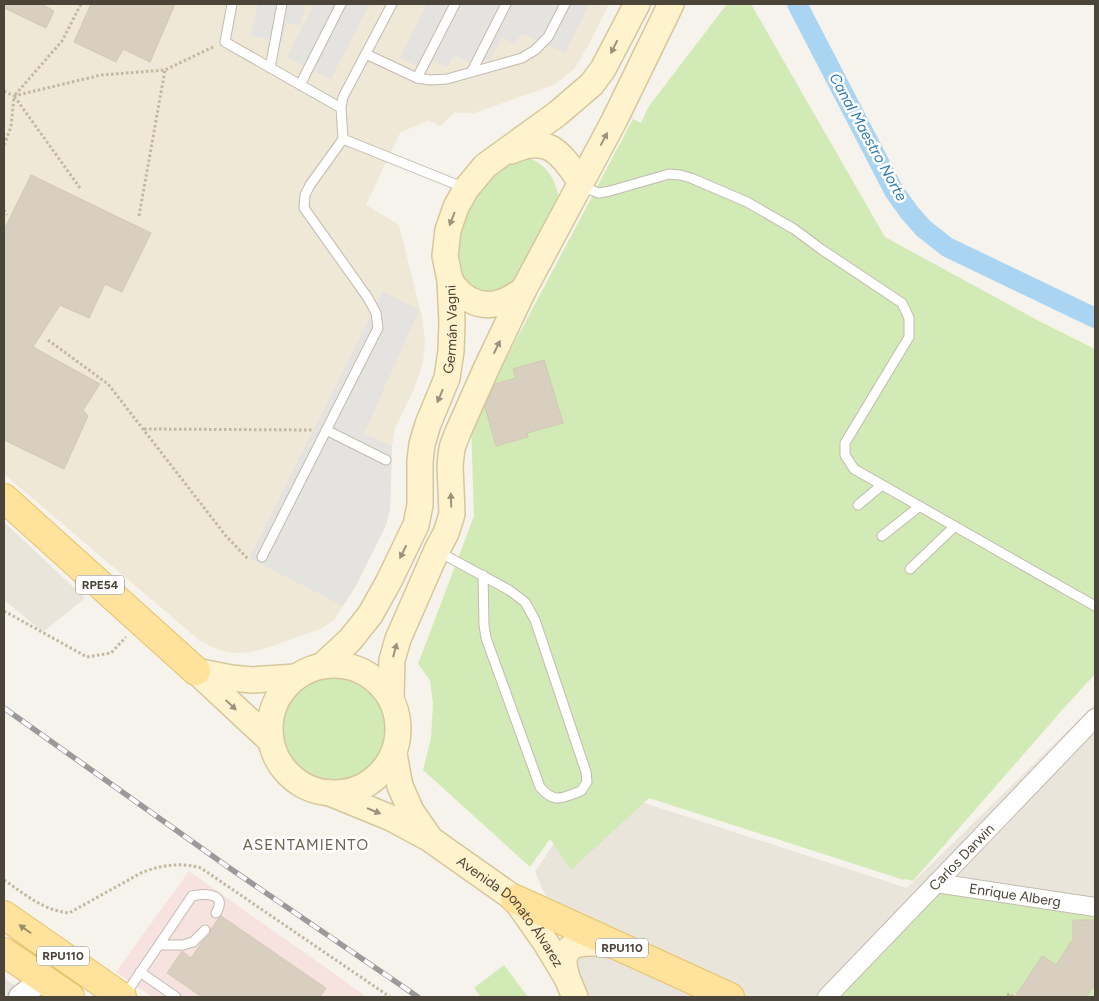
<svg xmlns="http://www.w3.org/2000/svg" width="1099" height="1001" font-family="Figtree,sans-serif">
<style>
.residential{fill:#eae5da}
.education{fill:#efe8d6}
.medical{fill:#f6e3e0}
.green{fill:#d2eab5}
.parking{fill:#e5e3e0}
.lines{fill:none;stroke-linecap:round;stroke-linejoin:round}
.canal{stroke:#a9d4f2;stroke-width:20}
.building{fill:#d8cfc1;stroke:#d3c7b4}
.service-casing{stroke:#c2bbae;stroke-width:11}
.minor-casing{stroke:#c2bbae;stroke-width:20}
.tertiary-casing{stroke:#c2bbae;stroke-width:25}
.secondary-casing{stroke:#d6c79b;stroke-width:28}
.primary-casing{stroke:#e6c16a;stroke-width:30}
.path{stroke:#c4b79f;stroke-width:3;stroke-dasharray:2.5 2.5;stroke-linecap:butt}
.service{stroke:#fff;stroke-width:9}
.minor{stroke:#fff;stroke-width:18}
.tertiary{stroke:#fff;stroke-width:22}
.secondary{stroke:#fff3cd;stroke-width:25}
.primary{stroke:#ffe39c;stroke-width:28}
.rail-casing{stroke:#9a9a9a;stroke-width:5.5}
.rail{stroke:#fff;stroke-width:4;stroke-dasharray:11;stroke-linecap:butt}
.oneway{fill:#9c937c}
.oneway2{fill:#9c8c66}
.labels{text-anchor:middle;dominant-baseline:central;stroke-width:5;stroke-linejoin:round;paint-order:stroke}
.shield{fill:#fff;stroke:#817c74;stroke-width:1}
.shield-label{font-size:12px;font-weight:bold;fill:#4b4439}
.street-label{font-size:14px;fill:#4b4439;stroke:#fff}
.water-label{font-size:15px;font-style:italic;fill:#2e7ab2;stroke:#fff}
.neighbourhood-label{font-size:15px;letter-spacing:1px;fill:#6e6250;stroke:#fff}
</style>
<rect width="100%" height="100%" fill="#f6f3ec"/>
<!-- residential -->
<path class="residential" d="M 4,522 L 85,598 L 43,632 L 4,600 Z
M 1095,704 L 1095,997 L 590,997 L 535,872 L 592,786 L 907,888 Z
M 4,978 L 31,997 L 4,997 Z"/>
<!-- education -->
<path class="education" d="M 4,4 L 609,4 L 587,48 L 575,68 L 554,85 L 474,113 L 454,113 L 440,126 L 428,120 L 400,133 L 366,205 L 399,225 L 422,317 L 425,341 L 423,362 L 414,389 L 395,428 L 392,446 L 390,510 L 386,525 L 357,584 L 334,620 L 320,629 L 267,648 L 251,652 L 235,653 L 218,650 L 199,640 L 4,474 Z"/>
<!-- medical -->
<path class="medical" d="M 189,871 L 367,997 L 152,997 L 116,972 Z"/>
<!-- green -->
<path class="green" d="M 727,4 L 751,4 L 885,237 L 1039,321 L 1095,349 L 1095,674 L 1063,709 L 913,881 L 906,879 L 904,880 L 649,798 L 571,870 L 550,839 L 530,867 L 423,770 L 431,738 L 433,704 L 430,680 L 418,664 L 474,516 L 471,425 L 633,119 L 641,123 L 649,106 Z
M 526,157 C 546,163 555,178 559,198 L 507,296 L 476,295 L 455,267 L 462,221 L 473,196 L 495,167 Z
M279 730a55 55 0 1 1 110 0a55 55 0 1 1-110 0Z
M 939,893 L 1095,917 L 1095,997 L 841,997 Z
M 504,965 L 528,997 L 481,997 L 474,988 Z"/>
<!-- parking -->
<path class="parking" d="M 258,4 L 306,4 L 300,25 L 286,23 L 282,42 L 251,36 Z
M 314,4 L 370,4 L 331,79 L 287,57 Z
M 427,4 L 590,4 L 565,53 L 521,33 L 515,44 L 502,37 L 490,60 L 469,62 L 454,55 L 447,67 L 433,61 L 426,71 L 400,57 Z
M 383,291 L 419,310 L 364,434 L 392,446 L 390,510 L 386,525 L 357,584 L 343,606 L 249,558 Z"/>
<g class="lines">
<!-- canal -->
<path class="canal" d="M 797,4 L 894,191 L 909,212 L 923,228 L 947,247 L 1095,318"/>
</g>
<!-- building -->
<path class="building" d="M 4,4 L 42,4 L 54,11 L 46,28 L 4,8 Z
M 91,4 L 175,4 L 150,62 L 123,49 L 116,62 L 74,42 Z
M 31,175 L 151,233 L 122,292 L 105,284 L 89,318 L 60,305 L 33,347 L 100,384 L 83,410 L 88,416 L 64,469 L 4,440 L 4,230 Z
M 544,360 L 563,423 L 527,433 L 528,437 L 496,446 L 485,407 L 495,384 L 516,378 L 513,369 Z
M 221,916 L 326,988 L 320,997 L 202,997 L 167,973 L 182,951 L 191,958 L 202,942 L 210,934 L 211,929 L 218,919 Z
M 1073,920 L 1095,920 L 1095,984 L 1086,997 L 1015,997 L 1042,956 L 1056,965 L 1073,939 Z"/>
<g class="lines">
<!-- service casing -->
<g class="service-casing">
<path id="service" d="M 232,4 L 225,42 L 341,108
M 366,54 L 417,78 L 430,80 L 447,79 L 522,58 L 535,50 L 548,37 L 565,4
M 270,68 L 282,4
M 472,71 L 506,4
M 417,78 L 455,4
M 300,85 L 341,4
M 343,139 L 465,188
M 583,184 L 591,190 L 599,193 L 610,191 L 669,174 L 680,175 L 691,178 L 747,202 L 794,229 L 821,249 L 902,303 L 909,318 L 909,337 L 845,443 L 845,455 L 854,469 L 1095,606
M 326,430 L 386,460
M 858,505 L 882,485
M 882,536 L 920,506
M 439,552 L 509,590 L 525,602 L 535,620 L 586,772 L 587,782 L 581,791 C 563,797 555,805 540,787 L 486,638 L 484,625 L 483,575
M 262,557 L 378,328 L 376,313 L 368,298 L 304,208 L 305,195 L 310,185 L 343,139 L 341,108 L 343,97 L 392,4
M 910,569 L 955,526
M 159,945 L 183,945 L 193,942 L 205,930
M 140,972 L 176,997
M 125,995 L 192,896 C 205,893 228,893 216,913"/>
</g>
<!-- minor casing -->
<g class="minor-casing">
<g id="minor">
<path id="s1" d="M 936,883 L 1095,907"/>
<path id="s2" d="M 827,997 L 1095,718"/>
</g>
</g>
<!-- tertiary casing -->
<g class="tertiary-casing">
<path id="tertiary" d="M 20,997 L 43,979"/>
</g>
<!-- secondary casing -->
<g class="secondary-casing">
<g id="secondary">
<path d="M 511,151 C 549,134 560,153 581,182"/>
<path d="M 450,280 C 460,297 478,309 499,303 C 507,301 515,295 523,291"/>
<circle cx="334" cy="729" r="64"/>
<path id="s3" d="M 323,665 L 350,640 L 370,615 L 389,581 L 416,525 L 420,505 L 420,461 L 422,444 L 428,424 L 447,378 L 451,351 L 452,322 L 450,280 L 445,256 L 448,230 L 456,207 L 466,189 L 485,166 L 557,114 L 592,84 L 603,69 L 637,4"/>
<path d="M 196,671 L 271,741"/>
<path d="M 196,671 L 231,678 L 252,680 L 296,677"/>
<path d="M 391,699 L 392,660 L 398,639 L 437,550 L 446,533 L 452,514 L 450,465 L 452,448 L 458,432 L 486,369 L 523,291 L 614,121 L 671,4"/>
<path d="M 394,754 L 400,786 L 411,811 L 429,837"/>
<path id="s4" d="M 330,793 L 391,818 L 430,839 L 515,899 L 546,943 L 567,978 L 575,997"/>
<path d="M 567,978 C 566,973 564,967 564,962 C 565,937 596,943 612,945"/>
</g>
</g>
<!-- primary casing -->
<g class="primary-casing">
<path id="primary" d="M 4,498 L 196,671
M 515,899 L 730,997
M 4,915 L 122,997
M 4,952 L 70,997"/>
</g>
<!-- path -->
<path class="path" d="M 4,91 L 14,96
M 4,145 L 11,127 L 14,96 L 101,75 L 165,70 L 213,47
M 80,188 L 14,96 L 62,41 L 81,4
M 4,210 L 7,215
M 139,216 L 165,70
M 48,340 L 108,384 L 226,536 L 248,559 L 249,559
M 144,429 L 313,430
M 4,611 L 87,657 L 111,653 L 126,637
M 4,880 C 25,894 42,910 69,913 L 141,873 C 160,865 181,862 201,868 L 390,997
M 1007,995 L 1011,994 L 1013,997"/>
<!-- service -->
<use href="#service" class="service"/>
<!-- minor -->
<use href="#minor" class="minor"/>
<!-- tertiary -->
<use href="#tertiary" class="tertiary"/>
<!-- secondary -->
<use href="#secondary" class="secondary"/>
<!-- primary -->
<use href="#primary" class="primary"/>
<!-- rail casing -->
<g class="rail-casing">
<path id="rail" d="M 4,708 L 228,867 L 418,997"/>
</g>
<!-- rail -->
<use href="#rail" class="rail"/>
</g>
<!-- one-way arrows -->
<defs><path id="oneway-solid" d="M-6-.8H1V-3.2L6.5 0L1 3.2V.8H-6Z" transform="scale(1.25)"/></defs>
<g class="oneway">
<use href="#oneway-solid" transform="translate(614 47) rotate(117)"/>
<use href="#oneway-solid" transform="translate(604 139) rotate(-62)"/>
<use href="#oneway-solid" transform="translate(452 219) rotate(111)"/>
<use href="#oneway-solid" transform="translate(497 347) rotate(-64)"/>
<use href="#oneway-solid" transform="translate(440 396) rotate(113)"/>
<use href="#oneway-solid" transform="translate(451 500) rotate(-92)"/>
<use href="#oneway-solid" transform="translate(403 552) rotate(116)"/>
<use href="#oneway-solid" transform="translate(395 650) rotate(-75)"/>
<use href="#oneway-solid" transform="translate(231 705) rotate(43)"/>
<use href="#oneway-solid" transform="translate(374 811) rotate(22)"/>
</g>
<use class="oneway2" href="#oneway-solid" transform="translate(25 929) rotate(-145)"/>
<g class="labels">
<!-- shield labels -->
<g class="shield">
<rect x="76" y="575.5" width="48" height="19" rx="4"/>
<rect x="596" y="938.5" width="52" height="19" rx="4"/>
<rect x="37" y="946.5" width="52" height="19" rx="4"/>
</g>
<g class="shield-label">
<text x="100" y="585">RPE54</text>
<text x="622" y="948">RPU110</text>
<text x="63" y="956">RPU110</text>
</g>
<!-- street labels -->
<g class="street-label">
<text stroke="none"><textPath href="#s3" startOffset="371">Germán Vagni</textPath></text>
<text stroke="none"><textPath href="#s2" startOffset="194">Carlos Darwin</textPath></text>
<text stroke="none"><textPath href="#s1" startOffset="80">Enrique Alberg</textPath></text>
<text stroke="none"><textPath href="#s4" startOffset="220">Avenida Donato Álvarez</textPath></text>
</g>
<!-- water labels -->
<g class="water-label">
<text transform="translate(868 137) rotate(61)">Canal Maestro Norte</text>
</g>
<!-- neighbourhood labels -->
<g class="neighbourhood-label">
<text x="306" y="845">ASENTAMIENTO</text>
</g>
</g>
<!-- border -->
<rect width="1099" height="1001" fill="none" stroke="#4b4439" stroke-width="10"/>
</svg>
